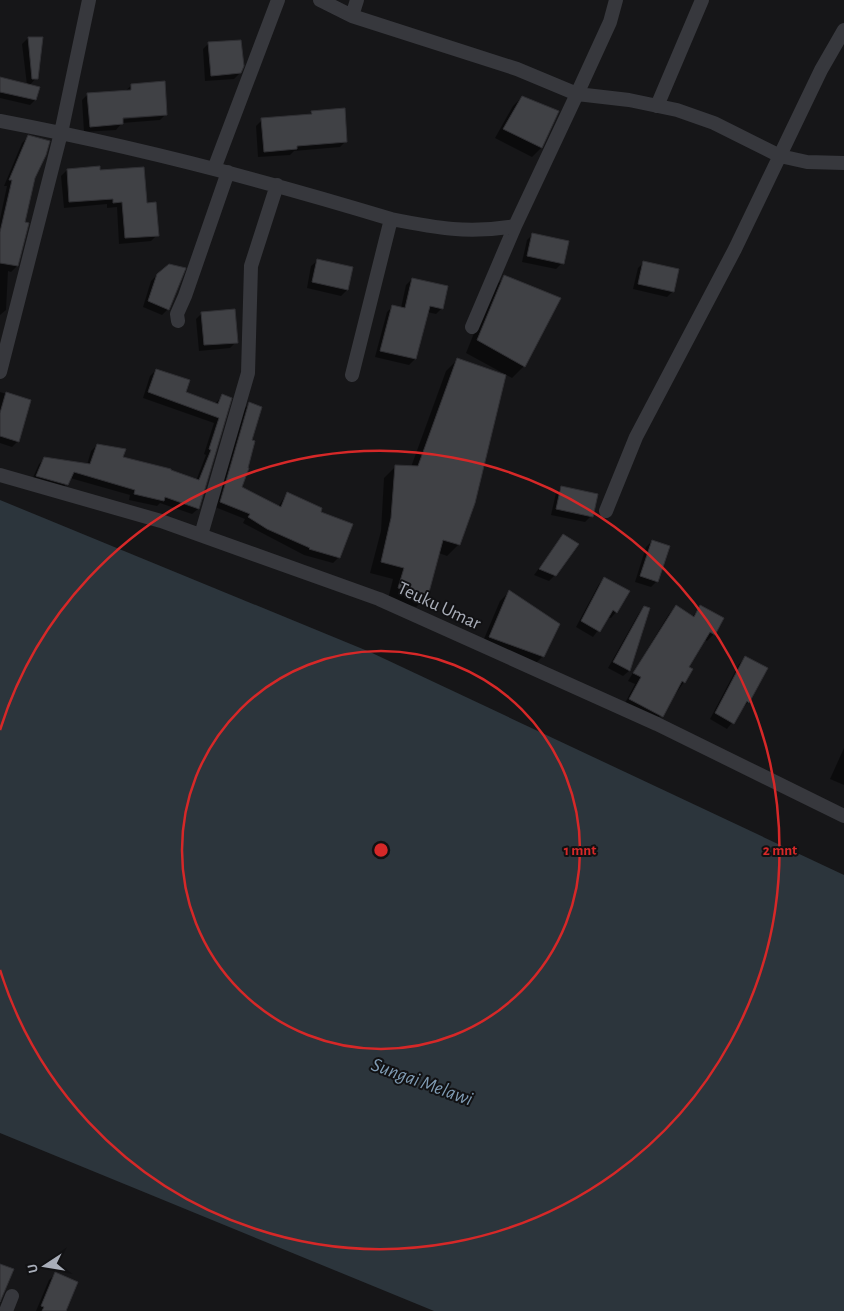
<svg xmlns="http://www.w3.org/2000/svg" width="844" height="1311" font-family="'Alegreya Sans',sans-serif">
<style>
.water{fill:#2c353c}
.shadow{fill:#0007;fill-rule:evenodd}
.building{fill:#404145;stroke:#303034}
.lines{fill:none;stroke-linecap:round;stroke-linejoin:round}
.street{stroke:#37383d;stroke-width:14}
.ring{fill:none;stroke:#d62828;stroke-width:2.5}
.labels{text-anchor:middle;dominant-baseline:central;stroke-width:4;stroke-linejoin:round;paint-order:stroke}
.street-label{font-size:19px;fill:#a8adb8;stroke:#111113}
.water-label{font-size:20px;font-style:italic;fill:#7f9bb3;stroke:#111113}
.centre{fill:#d62828;stroke:#111113;stroke-width:2.5}
.ring-label{font-size:15px;text-anchor:middle;font-weight:bold;fill:#d62828;stroke:#111113;stroke-width:4;stroke-linejoin:round;paint-order:stroke}
</style>
<rect width="100%" height="100%" fill="#161618"/>
<!-- water -->
<path class="water" d="M 0,500 L 370,652 L 844,875 L 844,1311 L 434,1311 L 0,1133 Z"/>
<!-- shadow -->
<path class="shadow" d="M 28,38 L 41,38 L 36,78 L 30,85 L 35,100 L 30,105 L 0,98 L 0,79 L 27,85 L 22,44 Z
M 209,43 L 240,73 L 234,79 L 205,81 L 203,49 Z
M 132,85 L 166,114 L 160,120 L 122,123 L 116,130 L 84,132 L 82,100 L 88,94 L 125,91 ZM 161,114 L 161,116 L 117,120 L 116,117 Z
M 522,97 L 558,112 L 541,148 L 532,157 L 495,138 L 513,106 Z
M 312,112 L 346,141 L 340,147 L 294,151 L 290,155 L 258,157 L 256,126 L 262,120 L 308,116 Z
M 28,137 L 34,178 L 24,223 L 27,224 L 17,266 L 11,272 L 8,271 L 6,310 L 0,315 L 0,219 L 7,186 L 4,186 L 22,143 Z
M 67,170 L 99,171 L 146,204 L 157,235 L 151,241 L 119,244 L 117,207 L 107,208 L 107,204 L 64,208 L 61,176 Z
M 533,234 L 562,263 L 556,269 L 522,262 L 527,240 Z
M 317,261 L 347,290 L 341,296 L 307,288 L 311,266 Z
M 644,262 L 673,291 L 667,297 L 633,289 L 638,268 Z
M 157,275 L 168,309 L 162,315 L 143,307 L 151,281 Z
M 505,277 L 524,366 L 512,378 L 466,353 L 492,289 Z
M 412,279 L 442,308 L 436,314 L 427,312 L 415,359 L 409,365 L 375,357 L 387,312 L 393,306 L 401,308 L 406,285 Z
M 202,313 L 236,342 L 230,348 L 199,351 L 196,319 Z
M 457,360 L 459,544 L 447,556 L 439,553 L 427,596 L 416,607 L 388,599 L 393,579 L 370,573 L 381,531 L 384,478 L 396,466 L 411,467 L 446,371 Z
M 156,370 L 185,392 L 215,404 L 222,396 L 230,399 L 198,509 L 192,514 L 160,503 L 157,506 L 129,500 L 130,495 L 70,478 L 62,490 L 31,482 L 39,464 L 45,458 L 87,465 L 91,451 L 97,445 L 121,458 L 196,481 L 206,455 L 204,454 L 214,423 L 143,398 L 150,376 Z
M 0,392 L 29,401 L 18,441 L 12,447 L 0,443 Z
M 249,404 L 250,440 L 240,488 L 278,507 L 287,493 L 319,513 L 339,557 L 333,563 L 304,555 L 243,523 L 245,519 L 215,507 L 243,410 Z
M 562,487 L 591,516 L 585,522 L 551,515 L 556,493 Z
M 563,536 L 555,575 L 549,581 L 534,575 Z
M 652,541 L 657,581 L 651,587 L 635,582 L 646,547 Z
M 604,579 L 616,612 L 611,618 L 608,617 L 593,637 L 576,627 L 599,584 Z
M 509,592 L 543,656 L 534,665 L 481,646 L 500,601 Z
M 645,607 L 648,609 L 629,671 L 623,676 L 608,668 L 639,613 Z
M 676,607 L 692,617 L 700,607 L 714,634 L 707,641 L 704,639 L 687,668 L 684,682 L 655,723 L 623,707 L 635,684 L 628,681 L 669,614 Z
M 745,658 L 748,702 L 727,729 L 710,719 L 739,664 Z
M 844,748 L 844,785 L 830,779 Z
M 55,1274 L 65,1311 L 36,1311 L 49,1280 Z"/>
<!-- building -->
<path class="building" d="M 28,37 L 43,37 L 38,79 L 32,79 Z
M 241,40 L 244,66 L 241,73 L 211,76 L 208,42 Z
M 0,77 L 40,87 L 36,100 L 0,92 Z
M 165,81 L 167,115 L 123,118 L 123,124 L 90,127 L 87,93 L 131,90 L 131,84 Z
M 522,96 L 559,111 L 542,148 L 503,129 Z
M 345,108 L 347,142 L 297,146 L 297,149 L 264,152 L 261,118 L 312,114 L 311,111 Z
M 28,135 L 50,141 L 46,155 L 35,178 L 25,222 L 29,223 L 18,266 L 0,263 L 0,232 L 12,180 L 9,180 Z
M 100,166 L 100,170 L 144,167 L 147,203 L 156,202 L 159,236 L 125,238 L 122,202 L 113,203 L 113,199 L 69,202 L 67,169 Z
M 532,233 L 569,241 L 564,264 L 527,256 Z
M 317,259 L 353,267 L 348,290 L 312,282 Z
M 643,261 L 679,269 L 674,292 L 638,284 Z
M 169,264 L 186,268 L 169,310 L 148,301 L 157,274 Z
M 504,275 L 561,298 L 525,367 L 477,340 Z
M 412,278 L 448,286 L 443,309 L 430,306 L 416,359 L 380,351 L 392,305 L 405,308 Z
M 235,309 L 238,343 L 204,345 L 201,312 Z
M 457,358 L 506,375 L 475,503 L 460,545 L 443,540 L 428,596 L 398,588 L 404,568 L 381,562 L 391,518 L 395,465 L 418,466 Z
M 156,369 L 190,380 L 186,392 L 218,404 L 222,394 L 232,398 L 199,509 L 165,497 L 164,501 L 134,494 L 135,490 L 74,472 L 68,485 L 36,476 L 44,457 L 90,464 L 97,444 L 126,449 L 123,457 L 171,469 L 171,470 L 199,480 L 211,450 L 209,449 L 219,418 L 148,392 Z
M 6,392 L 31,400 L 19,442 L 0,436 L 0,413 Z
M 249,402 L 262,407 L 252,440 L 255,441 L 248,468 L 249,468 L 242,487 L 281,507 L 287,492 L 322,508 L 321,512 L 353,524 L 340,558 L 309,549 L 310,548 L 267,529 L 248,517 L 250,514 L 220,502 Z
M 561,486 L 598,494 L 593,517 L 556,509 Z
M 563,534 L 579,544 L 556,576 L 539,569 Z
M 652,540 L 670,546 L 658,582 L 640,576 Z
M 604,577 L 630,591 L 617,613 L 613,610 L 600,632 L 581,621 Z
M 509,590 L 560,624 L 544,657 L 489,637 Z
M 676,605 L 694,617 L 700,605 L 724,618 L 715,635 L 710,632 L 689,667 L 693,669 L 685,683 L 682,681 L 663,717 L 629,699 L 641,677 L 633,673 Z
M 644,606 L 650,608 L 630,671 L 613,662 Z
M 745,656 L 768,668 L 749,703 L 747,701 L 734,724 L 715,713 Z
M 0,1264 L 14,1269 L 0,1302 Z
M 55,1272 L 78,1282 L 66,1311 L 42,1311 L 44,1307 L 41,1306 Z"/>
<g class="lines">
<!-- street -->
<path class="street" d="M 320,0 L 352,16 L 357,0
M 352,16 L 517,69 L 577,94 L 610,22 L 616,0
M 657,106 L 702,0
M 0,121 C 132,146 263,180 391,219 L 352,375
M 214,169 L 278,0
M 391,219 C 437,228 468,234 515,226
M 178,321 L 177,314 L 185,296 L 228,172
M 472,327 L 515,226 L 577,94 L 629,100 L 677,110 L 714,123 L 780,156 L 807,162 L 844,163
M 0,372 L 61,133 L 89,0
M 0,475 L 161,521 L 379,599 L 657,724 L 844,816
M 606,511 L 636,437 L 735,249 L 821,70 L 844,30
M 201,535 L 248,373 L 251,266 L 277,185
M 6,1311 L 12,1296"/>
</g>
<!-- distance rings -->
<g class="ring">
<circle cx="381" cy="850" r="199"/>
<path d="M0 730A399 399 0 1 1 0 970"/>
</g>
<g class="labels">
<!-- street labels -->
<g class="street-label">
<text transform="translate(439 606) rotate(25)">Teuku Umar</text>
</g>
<!-- water labels -->
<g class="water-label">
<text transform="translate(422 1082) rotate(20)">Sungai Melawi</text>
</g>
</g>
<circle cx="381" cy="850" r="8" class="centre"/>
<g class="ring-label">
<text x="580" y="855">1 mnt</text>
<text x="780" y="855">2 mnt</text>
</g>
<!-- north arrow -->
<g transform="translate(45 1266) rotate(258)" stroke="#111113" stroke-width="4" paint-order="stroke">
<path d="M0-4L9 19L0 12L-9 19Z" fill="#a8adb8"/>
<text y="-8" font-size="14" font-weight="bold" text-anchor="middle" fill="#a8adb8">U</text>
</g>
</svg>
